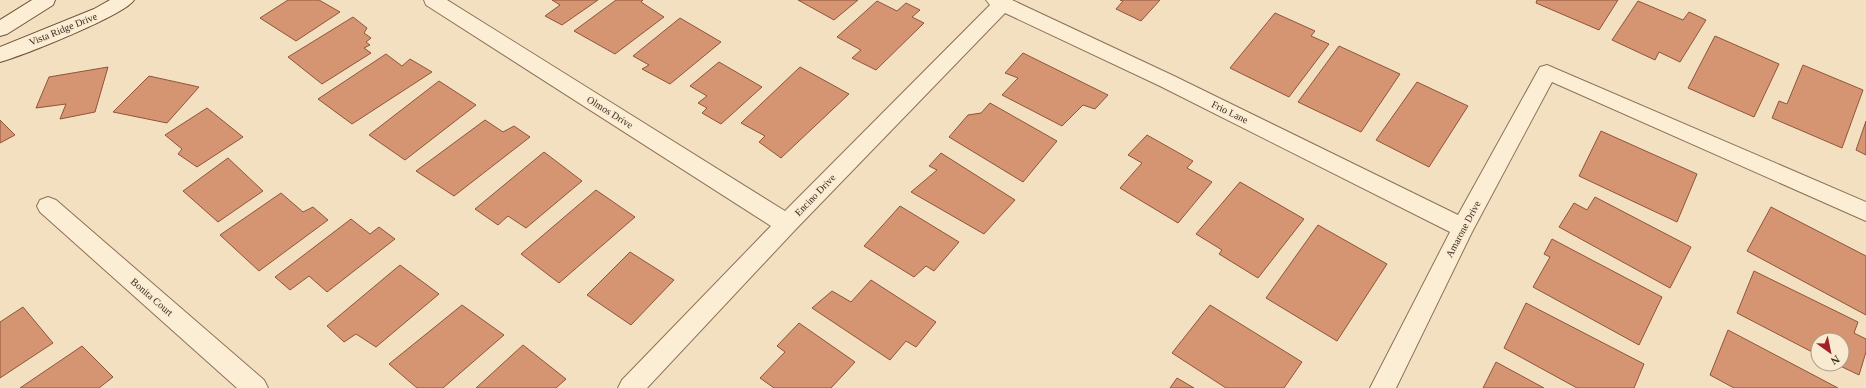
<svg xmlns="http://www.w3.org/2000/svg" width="1866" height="388" font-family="Georgia,serif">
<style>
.building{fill:#d59472;stroke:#905539}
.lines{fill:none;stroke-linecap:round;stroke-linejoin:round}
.street-casing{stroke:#8e7056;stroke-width:2}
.secondary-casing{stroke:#705139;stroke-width:2}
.street{fill:#fceed5;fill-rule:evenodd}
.secondary{fill:#fceed5;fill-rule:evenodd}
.labels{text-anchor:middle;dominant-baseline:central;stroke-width:3;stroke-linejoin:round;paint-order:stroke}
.street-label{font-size:10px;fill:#3c291c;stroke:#f9ebd1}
</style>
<rect width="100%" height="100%" fill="#f3e0c0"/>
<!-- building -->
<path class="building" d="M 288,0 L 319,0 L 340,12 L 296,41 L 260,18 Z
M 552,0 L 598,0 L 562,25 L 545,16 L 560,5 Z
M 616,0 L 643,0 L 641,2 L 664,17 L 615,54 L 574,31 Z
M 798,0 L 858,0 L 834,20 Z
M 1120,0 L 1160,0 L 1141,21 L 1116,9 L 1123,1 Z
M 1537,0 L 1618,0 L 1599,30 L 1536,3 Z
M 877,1 L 897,11 L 906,3 L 920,10 L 912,17 L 924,23 L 876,70 L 852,58 L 861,50 L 837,37 Z
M 1638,1 L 1683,20 L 1689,12 L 1706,20 L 1680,62 L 1659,52 L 1655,60 L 1612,40 Z
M 1275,13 L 1315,31 L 1311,36 L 1329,44 L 1289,97 L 1230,68 Z
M 353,17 L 367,28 L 364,33 L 371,38 L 366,42 L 370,45 L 364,48 L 371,53 L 322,84 L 288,57 Z
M 680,18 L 721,42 L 670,84 L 642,69 L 649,65 L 633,56 Z
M 1715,36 L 1779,64 L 1754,117 L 1688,88 Z
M 1339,46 L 1400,74 L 1361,132 L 1298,102 Z
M 1023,53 L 1108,95 L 1095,109 L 1083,105 L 1062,126 L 1002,95 L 1018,78 L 1005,73 Z
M 386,54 L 402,66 L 410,59 L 432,72 L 352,124 L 318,99 Z
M 719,62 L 762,87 L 721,124 L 702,113 L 707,108 L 698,103 L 707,96 L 690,86 Z
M 1803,65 L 1863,90 L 1842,148 L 1772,118 L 1779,101 L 1787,104 Z
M 108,67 L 95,112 L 60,119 L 66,104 L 36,108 L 49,77 Z
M 800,67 L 849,94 L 781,158 L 759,142 L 765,136 L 741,123 Z
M 149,76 L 199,87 L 167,123 L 113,112 Z
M 439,81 L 476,105 L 405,160 L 369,135 Z
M 1417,82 L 1468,106 L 1429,167 L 1376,140 Z
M 990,103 L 1057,141 L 1023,182 L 949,137 L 968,115 L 981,113 Z
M 207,108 L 243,137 L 197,167 L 178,154 L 182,149 L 165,135 Z
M 0,120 L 15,135 L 0,143 Z
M 485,120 L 503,132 L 514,126 L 530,137 L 454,196 L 416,171 Z
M 1866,121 L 1866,155 L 1856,150 Z
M 1601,131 L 1697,174 L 1677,222 L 1579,176 Z
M 1147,135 L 1193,161 L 1187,168 L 1212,182 L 1178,223 L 1120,188 L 1142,163 L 1128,155 Z
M 544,152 L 582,181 L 526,228 L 508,216 L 498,225 L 475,209 Z
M 941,153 L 1015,200 L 984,234 L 911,192 L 937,170 L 929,166 Z
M 228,158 L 263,191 L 218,222 L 183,191 Z
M 1240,182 L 1304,219 L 1258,278 L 1219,254 L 1222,250 L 1196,234 Z
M 596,190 L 635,217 L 559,283 L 521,254 Z
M 281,193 L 303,212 L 313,207 L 328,220 L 259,271 L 220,235 Z
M 1595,197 L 1691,247 L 1670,288 L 1559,227 L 1574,203 L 1587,210 Z
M 900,206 L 959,242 L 934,271 L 926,266 L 914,277 L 864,246 Z
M 1771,207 L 1866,256 L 1866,315 L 1747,251 Z
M 351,219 L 370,234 L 379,227 L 395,239 L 327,292 L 309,276 L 290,290 L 275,277 Z
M 1318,225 L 1387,264 L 1337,341 L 1266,298 Z
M 1552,239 L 1662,297 L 1639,345 L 1533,287 L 1550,257 L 1544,254 Z
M 630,252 L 674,280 L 631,325 L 587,295 Z
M 400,265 L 439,294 L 376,347 L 356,334 L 344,342 L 327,326 Z
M 1754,271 L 1858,322 L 1854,333 L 1866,339 L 1866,352 L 1859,375 L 1836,364 L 1842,364 L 1842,340 L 1818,340 L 1818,355 L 1737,313 Z
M 871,280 L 936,322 L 916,347 L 906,341 L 890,360 L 812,308 L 832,291 L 851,302 Z
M 1526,303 L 1644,364 L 1634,388 L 1577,388 L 1504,348 Z
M 462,305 L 504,335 L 443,388 L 417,388 L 389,364 Z
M 1210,305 L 1302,362 L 1284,388 L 1226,388 L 1172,353 Z
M 23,307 L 53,343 L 0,378 L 0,322 Z
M 799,323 L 855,362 L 831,388 L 774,388 L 760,378 L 785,352 L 777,346 Z
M 1728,330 L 1838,388 L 1734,388 L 1710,375 Z
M 523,345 L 566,379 L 556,388 L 476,388 Z
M 82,346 L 113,377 L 99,388 L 20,388 Z
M 1496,362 L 1544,388 L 1483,388 Z
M 1177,378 L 1194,388 L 1170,388 Z"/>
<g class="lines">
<!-- street casing -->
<g class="street-casing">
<path id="street" d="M 424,0 L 447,0 L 785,211 L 990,5 L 986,0 L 1012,0 L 1174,76 L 1458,215 L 1540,67 L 1547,65 L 1866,202 L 1866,221 L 1552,82 L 1472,232 L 1396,388 L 1370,388 L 1450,232 L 1160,86 L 1005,13 L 795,230 L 647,388 L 618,388 L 622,380 L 771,226 L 426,5 Z
M 48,197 L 56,200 L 264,380 L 268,388 L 237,388 L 40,212 L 37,206 L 40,200 Z"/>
</g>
<!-- secondary casing -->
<g class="secondary-casing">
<path id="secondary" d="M 32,0 L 55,0 L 53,5 L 7,34 L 0,36 L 0,20 Z
M 110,0 L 134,0 C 125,15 22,56 0,62 L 0,47 L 94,9 Z"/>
</g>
<!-- street -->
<use href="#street" class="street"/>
<!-- secondary -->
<use href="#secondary" class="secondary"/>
</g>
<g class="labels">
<!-- street labels -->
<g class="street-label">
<text transform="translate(63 29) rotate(-22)">Vista Ridge Drive</text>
<text transform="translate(610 112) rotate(32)">Olmos Drive</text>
<text transform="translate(1230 112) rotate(26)">Frio Lane</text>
<text transform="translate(815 195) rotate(-46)">Encino Drive</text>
<text transform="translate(1463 229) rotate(-62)">Amarone Drive</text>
<text transform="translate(152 297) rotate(41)">Bonita Court</text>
</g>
</g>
<!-- north arrow -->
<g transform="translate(1830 352) rotate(147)"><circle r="19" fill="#f9ebd1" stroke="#ad9d89"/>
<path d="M0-3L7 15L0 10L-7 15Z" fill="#a41f29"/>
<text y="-6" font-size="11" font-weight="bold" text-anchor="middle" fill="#3c291c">N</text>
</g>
</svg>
